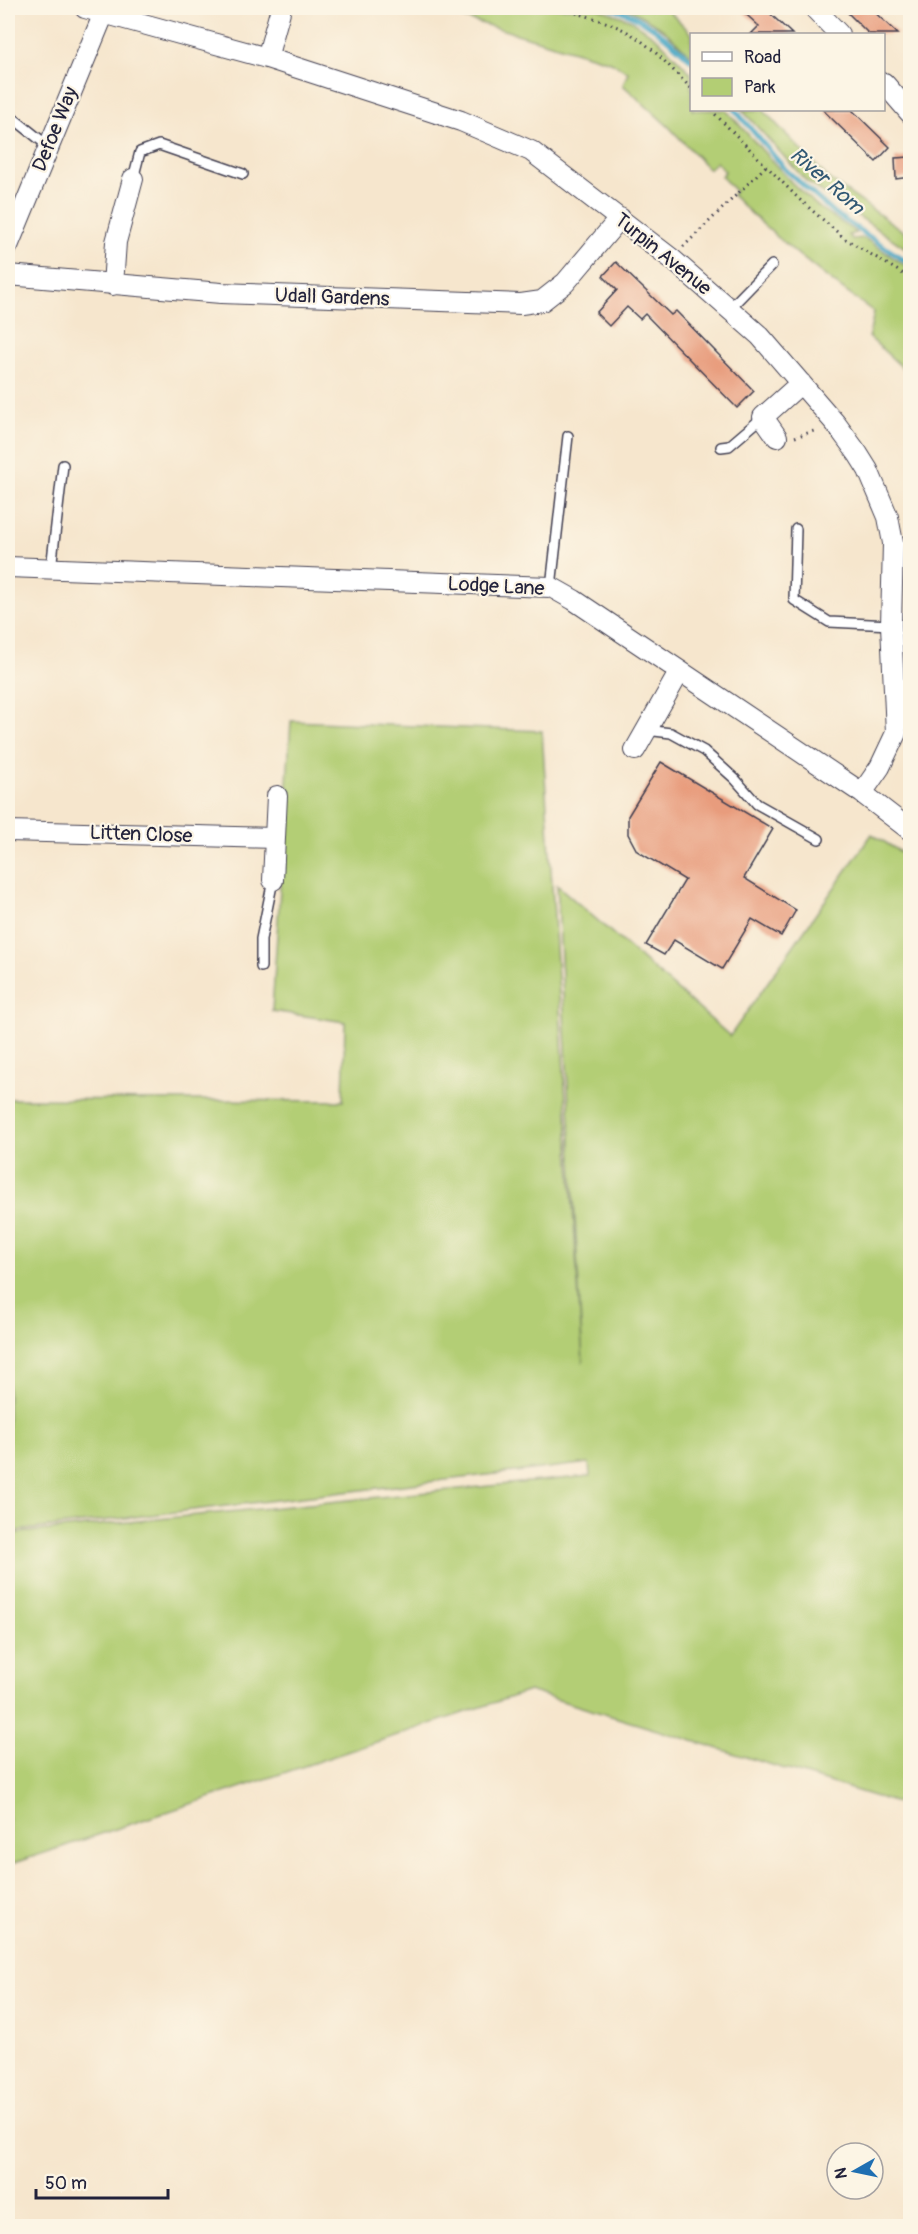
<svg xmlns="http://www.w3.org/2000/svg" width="918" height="2234" font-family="Pangolin,sans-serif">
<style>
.green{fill:#b3ce74;stroke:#6a7858;stroke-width:1.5}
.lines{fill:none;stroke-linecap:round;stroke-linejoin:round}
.stream{stroke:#47a8c6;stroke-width:5}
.building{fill:#e89c7d}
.lane-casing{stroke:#423f51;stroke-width:12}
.street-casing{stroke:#423f51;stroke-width:22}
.path{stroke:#423f51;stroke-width:3;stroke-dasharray:1.5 4.5;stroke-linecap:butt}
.lane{stroke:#fff;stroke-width:9}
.street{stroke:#fff;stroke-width:20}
.labels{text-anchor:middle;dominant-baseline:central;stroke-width:4.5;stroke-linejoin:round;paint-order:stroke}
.street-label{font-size:20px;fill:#22223b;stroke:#fcf5e5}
.water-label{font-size:21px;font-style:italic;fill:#315873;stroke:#fcf5e5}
</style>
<rect width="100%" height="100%" fill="#fcf5e5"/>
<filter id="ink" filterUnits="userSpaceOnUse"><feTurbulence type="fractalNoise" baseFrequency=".0167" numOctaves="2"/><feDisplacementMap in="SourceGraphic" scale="12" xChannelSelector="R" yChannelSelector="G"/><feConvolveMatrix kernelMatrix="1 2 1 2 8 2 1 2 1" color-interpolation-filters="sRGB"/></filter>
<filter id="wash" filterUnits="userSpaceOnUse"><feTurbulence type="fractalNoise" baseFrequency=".008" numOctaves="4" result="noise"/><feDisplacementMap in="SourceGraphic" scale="24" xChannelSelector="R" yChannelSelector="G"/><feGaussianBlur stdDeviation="1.35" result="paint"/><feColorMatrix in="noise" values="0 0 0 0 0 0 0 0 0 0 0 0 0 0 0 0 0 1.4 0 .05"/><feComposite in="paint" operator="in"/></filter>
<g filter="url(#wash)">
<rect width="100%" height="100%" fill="#f6e6cd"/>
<!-- green -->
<path class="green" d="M 430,8 L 598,8 L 631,20 L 658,39 L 691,73 L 692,110 L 726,110 L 792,183 L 821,209 L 857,233 L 849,235 L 852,239 L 864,238 L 910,269 L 910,365 L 904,369 L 869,337 L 874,312 C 823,276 776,239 732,195 L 735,191 L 721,176 L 725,171 L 716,162 L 709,169 L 669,127 L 623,85 L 628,72 L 611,62 Z
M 625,8 L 666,8 L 692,34 L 691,57 C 669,33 655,21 625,8 Z
M 742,110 L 763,110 L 829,179 L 910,236 L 910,251 L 806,181 Z
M 291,721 L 542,731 L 583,1363 L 557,885 L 730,1036 L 872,834 L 910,858 L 910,1807 L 529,1691 L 8,1865 L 8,1534 L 590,1476 L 589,1463 L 8,1532 L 8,1099 L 343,1101 L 345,1022 L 272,1011 Z"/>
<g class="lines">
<!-- stream -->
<path class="stream" d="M 612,8 C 643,16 669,39 692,61
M 735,110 L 786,170 L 834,213 L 910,264"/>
</g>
<g id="blocks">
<!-- building -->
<path class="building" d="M 739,8 L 764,8 L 792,34 L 751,34 L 759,26 Z
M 843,8 L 870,8 L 898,34 L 869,34 Z
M 823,110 L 852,110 L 890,147 L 876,162 Z
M 910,157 L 910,177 L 896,179 L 895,158 Z
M 616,262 L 671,315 L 676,311 L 754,391 L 737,408 L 645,314 L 640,319 L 627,307 L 609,326 L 596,313 L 617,290 L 603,276 Z
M 661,762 L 773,829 L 744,878 L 796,910 L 781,936 L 752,919 L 722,969 L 674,940 L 664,955 L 646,945 L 685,880 L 637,851 L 628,834 L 628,816 Z"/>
</g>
</g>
<g filter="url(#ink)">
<use href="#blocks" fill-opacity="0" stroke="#423f51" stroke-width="1.5"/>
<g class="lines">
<!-- lane casing -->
<g class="lane-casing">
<path id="lane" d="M 8,114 L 48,146
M 133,179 L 140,152 L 159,145 L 243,174
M 730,308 L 772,265
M 721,447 L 729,446 L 763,417
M 796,529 L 794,600 L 829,622 L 891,625
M 51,569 L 63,465
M 551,587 L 568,436
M 646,730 L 671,733 L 704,751 L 735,779 L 757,804 L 819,839
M 261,967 L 261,939 L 273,880"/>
</g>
<!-- street casing -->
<g class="street-casing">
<path id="street" d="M 85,8 L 267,58 L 461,121 L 531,151 L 672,259 L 760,336 L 836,424 L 858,454 L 868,470 L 888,517 L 893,543 L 891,625 L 896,733 L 880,767 L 862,793
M 814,8 L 839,34
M 267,58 L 281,8
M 884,83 L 910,113
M 8,246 L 104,13
M 8,275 L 221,293 L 521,304 L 542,301 L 565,283 L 620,218
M 113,285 L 116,242 L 133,179
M 777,437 L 763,417 L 801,383
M 8,567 L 551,587 L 574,600 L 862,793 L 910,830
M 635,750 L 680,671
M 8,831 L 275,838
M 273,880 L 277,796"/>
</g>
<!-- path -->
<path class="path" d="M 559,8 C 585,16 615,22 637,38 C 658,52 674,72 692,89
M 711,110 L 799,199 L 844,238 L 910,278
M 683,247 L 766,166
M 795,437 L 817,430"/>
<!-- lane -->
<use href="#lane" class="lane"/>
<!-- street -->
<use href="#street" class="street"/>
</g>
</g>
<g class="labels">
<!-- street labels -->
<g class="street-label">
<text transform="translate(55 129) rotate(-68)">Defoe Way</text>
<text transform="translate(663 254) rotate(39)">Turpin Avenue</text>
<text transform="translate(332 297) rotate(2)">Udall Gardens</text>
<text transform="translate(496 586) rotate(3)">Lodge Lane</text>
<text transform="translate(141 834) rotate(2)">Litten Close</text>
</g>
<!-- water labels -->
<g class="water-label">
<text transform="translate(827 181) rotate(41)">River Rom</text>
</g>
</g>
<!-- margin -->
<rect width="918" height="2234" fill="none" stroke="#fcf5e5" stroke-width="30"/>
<!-- legend -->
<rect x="690" y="33" width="195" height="78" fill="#fcf5e5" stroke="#a5a1a1" stroke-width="1.5"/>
<rect x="702" y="52" width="30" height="9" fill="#ffffff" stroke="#a5a1a1" stroke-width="1.5"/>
<text x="744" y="63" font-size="18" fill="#22223b">Road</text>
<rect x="702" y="78" width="30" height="18" fill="#b3ce74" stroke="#a5a1a1" stroke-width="1.5"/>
<text x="744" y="93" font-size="18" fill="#22223b">Park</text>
<!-- north arrow -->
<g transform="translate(855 2171) rotate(261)"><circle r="28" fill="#fcf5e5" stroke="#a5a1a1" stroke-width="1.5"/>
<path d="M0-4.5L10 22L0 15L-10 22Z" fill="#1f6fb2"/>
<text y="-9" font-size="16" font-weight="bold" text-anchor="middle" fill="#22223b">N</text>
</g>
<!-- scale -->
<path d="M36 2189v9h132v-9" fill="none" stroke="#22223b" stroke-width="3"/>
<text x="45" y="2189" font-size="18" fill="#22223b" stroke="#fcf5e5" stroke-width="4.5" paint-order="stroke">50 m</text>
</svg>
